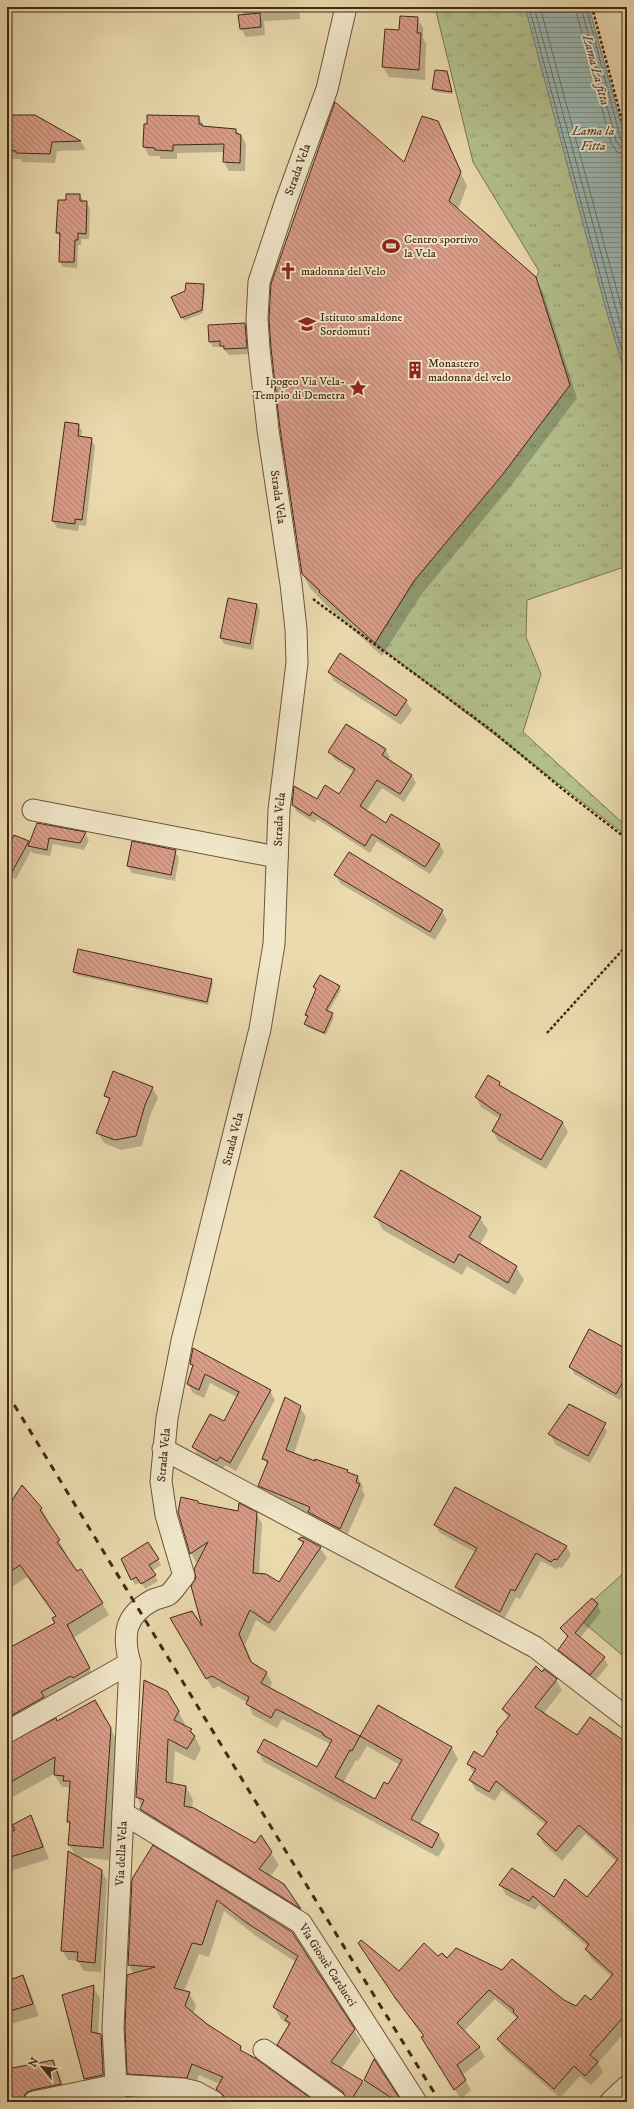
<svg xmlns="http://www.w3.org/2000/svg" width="634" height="2109" font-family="'IM FELL DW Pica',serif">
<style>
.grass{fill:url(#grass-tufts);stroke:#7b7452}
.pitch{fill:#b3c08d;stroke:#7b7452}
.water{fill:url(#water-rules);stroke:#787e74}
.shadow{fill:#0003;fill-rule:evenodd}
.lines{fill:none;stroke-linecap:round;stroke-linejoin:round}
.shore{stroke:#6f7064;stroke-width:1}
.building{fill:url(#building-back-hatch);stroke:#432816;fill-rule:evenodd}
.minor-casing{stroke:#6d543c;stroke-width:23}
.tertiary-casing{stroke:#6d543c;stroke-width:24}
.path{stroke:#432816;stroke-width:2.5;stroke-dasharray:3 2;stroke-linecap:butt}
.minor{stroke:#f1e7ca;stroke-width:21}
.tertiary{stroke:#f1e7ca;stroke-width:22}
.rail{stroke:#432816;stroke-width:3;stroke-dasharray:7 7;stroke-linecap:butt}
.labels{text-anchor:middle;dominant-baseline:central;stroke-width:3.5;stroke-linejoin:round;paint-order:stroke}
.street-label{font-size:12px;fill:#432816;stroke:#f1e7ca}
.poi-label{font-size:12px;fill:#432816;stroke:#f1e7ca;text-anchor:start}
.water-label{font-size:13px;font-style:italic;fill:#594c3d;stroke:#f1e7ca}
</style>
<defs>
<pattern id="grass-tufts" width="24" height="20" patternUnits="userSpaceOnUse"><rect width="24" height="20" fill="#b3c08d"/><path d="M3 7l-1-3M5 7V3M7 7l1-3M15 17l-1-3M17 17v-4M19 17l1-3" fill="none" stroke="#939c72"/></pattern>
<pattern id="water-rules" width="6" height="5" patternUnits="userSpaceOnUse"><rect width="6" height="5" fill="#9bb8b3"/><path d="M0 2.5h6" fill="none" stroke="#809691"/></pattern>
<pattern id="building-back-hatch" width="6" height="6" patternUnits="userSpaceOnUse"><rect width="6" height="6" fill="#d99c87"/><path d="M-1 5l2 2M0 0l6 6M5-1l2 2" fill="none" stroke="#b27f6d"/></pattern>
</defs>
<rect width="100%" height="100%" fill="#eadaae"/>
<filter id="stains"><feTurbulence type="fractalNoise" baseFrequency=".005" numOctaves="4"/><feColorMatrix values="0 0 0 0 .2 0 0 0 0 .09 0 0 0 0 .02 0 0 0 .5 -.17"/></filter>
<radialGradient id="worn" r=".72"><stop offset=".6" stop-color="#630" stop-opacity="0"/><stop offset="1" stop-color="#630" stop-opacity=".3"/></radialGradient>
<!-- grass -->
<path class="grass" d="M 435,7 L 526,7 L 627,373 L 627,566 L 527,600 L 526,637 L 541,674 L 523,732 L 627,827 L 627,836 L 375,643 L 414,581 L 539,271 L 473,162 Z"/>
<!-- pitch -->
<path class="pitch" d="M 627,1570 L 627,1659 L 576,1616 Z"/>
<!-- water -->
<path class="water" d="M 525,7 L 589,7 L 627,146 L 627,380 L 607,313 Z"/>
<!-- shadow -->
<path class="shadow" d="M 243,7 L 299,7 L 300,19 L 264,21 L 265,35 L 246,37 L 241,29 L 239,16 L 243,16 Z
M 417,18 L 423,28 L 423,38 L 426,44 L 425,80 L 389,77 L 383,67 L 400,31 Z
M 447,72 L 453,94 L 435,92 L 433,89 Z
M 7,116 L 35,116 L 81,142 L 86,150 L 57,151 L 55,163 L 22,162 L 21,159 L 7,159 Z
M 199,117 L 204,127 L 235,130 L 241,135 L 246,144 L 245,171 L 229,171 L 224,162 L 225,152 L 177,153 L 177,159 L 161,159 L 159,156 L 149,156 L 144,147 L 144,125 Z
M 437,122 L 467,186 L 458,210 L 535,278 L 543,292 L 577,398 L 510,487 L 421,595 L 382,656 L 327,606 L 310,588 L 303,574 L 405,164 Z
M 79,195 L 90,208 L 89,239 L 81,239 L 81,245 L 78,245 L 77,268 L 63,267 L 60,262 L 61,239 L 57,233 L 67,201 Z
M 203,285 L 205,288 L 203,313 L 184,321 L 173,298 Z
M 245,324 L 248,330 L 250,354 L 229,355 L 222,347 L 213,347 L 210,341 Z
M 66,423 L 78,425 L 82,431 L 81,438 L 91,439 L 95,446 L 86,526 L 79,525 L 78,531 L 57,528 L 53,521 Z
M 257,604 L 260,610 L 253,650 L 224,644 L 221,638 Z
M 329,672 L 406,701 L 412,710 L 401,725 L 334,681 Z
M 385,749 L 390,757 L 388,760 L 412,776 L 416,783 L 404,802 L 382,788 L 366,811 L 386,824 L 391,815 L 440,845 L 444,852 L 430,874 L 377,841 L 370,853 L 317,819 L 315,823 L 297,812 L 293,805 L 340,795 L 354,772 L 334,759 L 330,752 Z
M 38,824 L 85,833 L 89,840 L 84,850 L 53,844 L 50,856 L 33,853 L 31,851 L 16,879 L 7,875 L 7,851 L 14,836 L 30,844 Z
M 175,851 L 179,858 L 175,881 L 132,873 L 128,866 Z
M 335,875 L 442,911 L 447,920 L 435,940 L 341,884 Z
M 74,972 L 211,980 L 213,983 L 208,1005 L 76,975 Z
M 314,987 L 339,987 L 341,990 L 328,1012 L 334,1017 L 326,1035 L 307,1027 L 305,1024 L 308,1018 L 306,1015 L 316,991 Z
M 499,1083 L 502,1088 L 563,1123 L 568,1132 L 546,1169 L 498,1141 L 493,1131 L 500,1119 L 481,1107 L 476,1097 Z
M 152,1087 L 158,1098 L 150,1116 L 142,1146 L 121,1150 L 104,1143 L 98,1133 L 109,1102 L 105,1095 Z
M 376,1217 L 480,1218 L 488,1230 L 480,1245 L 516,1267 L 524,1280 L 515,1295 L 467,1266 L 462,1275 L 383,1230 Z
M 627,1350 L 627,1388 L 620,1400 L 574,1374 L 571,1367 Z
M 191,1364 L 270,1391 L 275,1400 L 236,1471 L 225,1465 L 223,1470 L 199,1457 L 193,1447 L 224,1422 L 237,1397 L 210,1383 L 204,1398 L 193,1393 L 188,1384 L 193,1368 Z
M 300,1407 L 306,1417 L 294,1454 L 347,1471 L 349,1474 L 358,1477 L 363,1487 L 362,1490 L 365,1495 L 346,1538 L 315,1522 L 310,1514 L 265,1496 L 259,1486 L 268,1466 L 264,1459 Z
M 601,1422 L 607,1432 L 590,1463 L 556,1445 L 550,1434 Z
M 455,1488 L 567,1547 L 571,1555 L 562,1568 L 559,1567 L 556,1569 L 541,1561 L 520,1599 L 516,1597 L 504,1619 L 461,1596 L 456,1587 L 475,1552 L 440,1533 L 435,1525 Z
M 198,1502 L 199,1504 L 239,1512 L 256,1513 L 262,1524 L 259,1574 L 279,1583 L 303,1545 L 300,1539 L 320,1548 L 327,1558 L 275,1632 L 256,1620 L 245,1645 L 253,1664 L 266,1672 L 272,1683 L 269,1689 L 361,1737 L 379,1706 L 452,1748 L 458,1759 L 420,1825 L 439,1835 L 445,1846 L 438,1857 L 264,1762 L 258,1752 L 317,1769 L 330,1745 L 328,1743 L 282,1719 L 277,1728 L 253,1715 L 248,1703 L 218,1686 L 213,1689 L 171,1619 L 204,1631 L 197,1578 L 199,1562 L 197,1564 L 191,1553 ZM 367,1746 L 400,1765 L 389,1786 L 375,1800 L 343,1783 L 356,1760 L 358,1761 Z
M 41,1508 L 48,1520 L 47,1522 L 66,1553 L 64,1554 L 77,1573 L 102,1603 L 109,1615 L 73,1638 L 96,1681 L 7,1734 L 7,1647 L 8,1649 L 56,1623 L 56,1617 L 27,1577 L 7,1590 L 7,1509 Z
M 158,1559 L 161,1565 L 152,1571 L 158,1581 L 145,1589 L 141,1582 L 135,1585 L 122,1560 Z
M 597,1605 L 601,1612 L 580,1638 L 604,1658 L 608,1665 L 595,1681 L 564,1657 L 560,1650 L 568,1638 L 561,1629 Z
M 542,1673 L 556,1680 L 562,1690 L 543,1714 L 627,1769 L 627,2030 L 598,2063 L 603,2072 L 591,2085 L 580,2076 L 560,2098 L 504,2049 L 498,2039 L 518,2019 L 495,1999 L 464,2031 L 479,2047 L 485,2057 L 462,2075 L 471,2090 L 461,2099 L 428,2048 L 424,2037 L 365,1953 L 399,1972 L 438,1958 L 448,1959 L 564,2001 L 576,2008 L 592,2001 L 612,1977 L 592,1959 L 586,1949 L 588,1947 L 539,1905 L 535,1910 L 506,1895 L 501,1885 L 555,1898 L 587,1899 L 617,1862 L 585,1834 L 562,1861 L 544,1844 L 538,1834 L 546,1825 L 502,1790 L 495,1801 L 476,1790 L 470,1780 L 474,1774 L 468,1764 L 484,1758 L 498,1734 L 497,1732 L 509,1719 L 503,1710 Z
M 145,1682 L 168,1692 L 185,1724 L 184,1726 L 191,1730 L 201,1749 L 195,1761 L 175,1751 L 173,1785 L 186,1787 L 193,1800 L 192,1809 L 271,1853 L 279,1865 L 270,1877 L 283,1885 L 306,1920 L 148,1822 L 137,1797 Z
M 95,1701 L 117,1741 L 109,1860 L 77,1857 L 101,1870 L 107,1880 L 101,1972 L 84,1971 L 78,1961 L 68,1960 L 62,1950 L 76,1856 L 69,1845 L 70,1826 L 68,1821 L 70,1791 L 68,1787 L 62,1787 L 54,1774 L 7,1800 L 7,1745 L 57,1722 Z
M 30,1816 L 37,1828 L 49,1859 L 7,1872 L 7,1829 Z
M 153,1847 L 292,1933 L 361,2041 L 341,2069 L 364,2083 L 374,2061 L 401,2102 L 348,2102 L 285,2057 L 278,2045 L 290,2026 L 281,2019 L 274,2007 L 296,1962 L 256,1936 L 224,1911 L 209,1957 L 199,1954 L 184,1991 L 189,1993 L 196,2005 L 193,2014 L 207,2025 L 240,2047 L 243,2053 L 314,2102 L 225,2102 L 217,2089 L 220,2084 L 199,2075 L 193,2089 L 135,2085 L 128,2073 L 134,1974 L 129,1965 Z
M 22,1976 L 29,1988 L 39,2016 L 7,2025 L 7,1982 Z
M 93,1987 L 100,1998 L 98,2034 L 101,2035 L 108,2047 L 110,2087 L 92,2091 L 85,2079 L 63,1996 Z
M 52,2061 L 59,2073 L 67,2096 L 44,2102 L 7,2102 L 7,2063 L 9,2070 Z
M 131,2099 L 182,2102 L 130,2102 Z"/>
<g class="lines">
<!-- shore -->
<path class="shore" d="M 529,7 L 610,312 L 627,366
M 534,7 L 627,349
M 540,7 L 627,328
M 575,7 L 611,143 L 617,152 L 627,154
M 581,7 L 616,141 L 621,147 L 627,148
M 586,7 L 621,140 L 627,143"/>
</g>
<!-- building -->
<path class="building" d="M 260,13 L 261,27 L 240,29 L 238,15 Z
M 400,16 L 418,17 L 417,33 L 421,33 L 419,70 L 382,67 L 385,29 L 399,30 Z
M 435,70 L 447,71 L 452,92 L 432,89 Z
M 335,102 L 404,162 L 422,116 L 438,121 L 461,172 L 449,201 L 536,277 L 570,385 L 503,474 L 414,581 L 375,643 L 319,592 L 320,591 L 302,574 L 280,428 L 271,348 L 269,319 L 271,284 Z
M 7,115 L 35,115 L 81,141 L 52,142 L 50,154 L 16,153 L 16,151 L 7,150 Z
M 147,115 L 199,116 L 199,124 L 202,124 L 202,126 L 236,129 L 236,133 L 241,135 L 240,163 L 223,162 L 224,144 L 173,145 L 173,151 L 155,150 L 155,148 L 143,147 L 144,124 L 147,124 Z
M 66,194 L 80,194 L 80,201 L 87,201 L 86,234 L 78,233 L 78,240 L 75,240 L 74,262 L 59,262 L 60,233 L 56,233 L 58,200 L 66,200 Z
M 186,283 L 204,284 L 202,310 L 181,318 L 171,297 L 185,291 Z
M 245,323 L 247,348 L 224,349 L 224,346 L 220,346 L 220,341 L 209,342 L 208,325 Z
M 65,422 L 79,424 L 78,436 L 92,438 L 82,520 L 75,519 L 75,524 L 52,521 Z
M 228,598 L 257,604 L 250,644 L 220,638 Z
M 340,653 L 407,700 L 396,716 L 328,672 Z
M 346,724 L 386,749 L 382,755 L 412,775 L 400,794 L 377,780 L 360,806 L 386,823 L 391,814 L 440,844 L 425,867 L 372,834 L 365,846 L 312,812 L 310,816 L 292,805 L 294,786 L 317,799 L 325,785 L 339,794 L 355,769 L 328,752 Z
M 37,823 L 86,832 L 80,843 L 49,838 L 47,850 L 28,846 Z
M 14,835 L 29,841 L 7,881 L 7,849 Z
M 132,841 L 176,850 L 171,875 L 127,866 Z
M 349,852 L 443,910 L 430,932 L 334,875 Z
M 78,949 L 212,979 L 207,1002 L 73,972 Z
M 320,975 L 340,986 L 326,1010 L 333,1013 L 324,1033 L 304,1024 L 308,1016 L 305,1015 L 316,989 L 313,987 Z
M 113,1071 L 153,1087 L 145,1105 L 136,1136 L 115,1140 L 96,1133 L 110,1098 L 104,1096 Z
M 488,1075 L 500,1082 L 499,1085 L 563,1122 L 541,1160 L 492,1131 L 501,1115 L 475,1097 Z
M 401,1170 L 481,1217 L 469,1237 L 517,1266 L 508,1283 L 459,1254 L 454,1263 L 374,1217 Z
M 589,1329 L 627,1349 L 627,1375 L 616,1394 L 569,1367 Z
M 193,1348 L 271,1390 L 230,1463 L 220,1457 L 217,1461 L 192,1447 L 210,1414 L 224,1421 L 239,1392 L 205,1374 L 199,1390 L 187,1384 L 193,1365 L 190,1364 Z
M 285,1397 L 301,1406 L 286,1450 L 315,1461 L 315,1459 L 348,1470 L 347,1472 L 358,1476 L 356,1482 L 360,1484 L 340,1529 L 308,1512 L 310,1507 L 258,1486 L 268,1461 L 262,1459 Z
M 569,1404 L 606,1423 L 588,1456 L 548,1434 Z
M 22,1485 L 42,1508 L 40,1510 L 60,1540 L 57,1542 L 77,1571 L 81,1569 L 103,1603 L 67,1625 L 90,1668 L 73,1678 L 71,1676 L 41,1692 L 44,1697 L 7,1718 L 7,1649 L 55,1623 L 52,1618 L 56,1616 L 20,1565 L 7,1574 L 7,1508 Z
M 455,1487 L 567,1546 L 557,1560 L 554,1559 L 551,1562 L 536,1553 L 515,1591 L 511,1589 L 500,1612 L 455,1587 L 477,1548 L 434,1525 Z
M 181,1497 L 198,1501 L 198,1503 L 238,1511 L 239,1503 L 257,1512 L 253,1573 L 266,1574 L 279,1582 L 304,1542 L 298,1539 L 302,1537 L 321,1547 L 269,1623 L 250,1610 L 239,1634 L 251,1662 L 267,1672 L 261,1683 L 360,1736 L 378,1705 L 452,1747 L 411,1819 L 439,1834 L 432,1848 L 257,1752 L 264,1739 L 317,1767 L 332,1740 L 323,1735 L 323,1733 L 276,1709 L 271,1718 L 246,1704 L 249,1697 L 212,1676 L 206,1679 L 170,1618 L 192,1611 L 202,1626 L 191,1586 L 196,1578 L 194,1569 L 208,1542 L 190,1554 L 178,1512 ZM 360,1736 L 402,1760 L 388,1784 L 384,1782 L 375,1799 L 335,1777 L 350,1750 L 352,1751 Z
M 148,1542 L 159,1559 L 149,1565 L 156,1575 L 141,1584 L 136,1577 L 131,1580 L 121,1559 Z
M 592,1598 L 598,1604 L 575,1633 L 605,1657 L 590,1675 L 558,1650 L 568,1636 L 560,1628 Z
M 536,1666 L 542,1672 L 544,1669 L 557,1679 L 535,1707 L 577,1735 L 590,1717 L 627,1743 L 627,2013 L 590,2055 L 598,2062 L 585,2076 L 574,2066 L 554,2089 L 497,2039 L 518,2017 L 513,2012 L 514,2010 L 489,1990 L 457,2023 L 480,2047 L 457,2065 L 466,2080 L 454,2090 L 421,2037 L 424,2036 L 396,1999 L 358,1943 L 361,1940 L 399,1971 L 424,1943 L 438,1956 L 442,1953 L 447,1958 L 456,1948 L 502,1970 L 512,1959 L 564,2000 L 576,2006 L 585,1995 L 591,2000 L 613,1974 L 585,1949 L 589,1944 L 533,1896 L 529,1901 L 499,1885 L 512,1868 L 554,1897 L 565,1879 L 587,1897 L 618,1859 L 579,1825 L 556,1851 L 537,1834 L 547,1822 L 496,1781 L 489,1792 L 469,1780 L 476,1769 L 467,1764 L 474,1751 L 483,1757 L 498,1733 L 496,1732 L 510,1715 L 502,1709 Z
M 144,1680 L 167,1691 L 179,1711 L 174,1720 L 192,1729 L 190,1731 L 195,1736 L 187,1749 L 168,1739 L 166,1782 L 186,1786 L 184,1806 L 194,1808 L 255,1843 L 261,1835 L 272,1852 L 259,1869 L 284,1884 L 301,1909 L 140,1809 L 144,1800 L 136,1797 Z
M 95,1700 L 111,1728 L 103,1848 L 68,1845 L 70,1822 L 67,1822 L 70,1783 L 70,1781 L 63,1781 L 64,1776 L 54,1775 L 55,1757 L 7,1784 L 7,1744 L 56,1718 L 57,1721 Z
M 31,1815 L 43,1847 L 7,1858 L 7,1833 L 15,1830 L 12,1825 Z
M 153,1845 L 292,1932 L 355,2029 L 331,2062 L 363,2081 L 350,2102 L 348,2102 L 343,2092 L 277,2045 L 290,2023 L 285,2020 L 288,2016 L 273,2007 L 298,1956 L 247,1923 L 217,1900 L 202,1945 L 192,1943 L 174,1988 L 190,1992 L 185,2006 L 207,2024 L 241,2046 L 240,2050 L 255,2058 L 316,2102 L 226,2102 L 224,2096 L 216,2089 L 223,2077 L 192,2064 L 187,2078 L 127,2074 L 125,2028 L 127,1975 L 155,1967 L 128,1965 L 132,1879 Z
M 68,1851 L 102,1870 L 95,1963 L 77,1961 L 78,1952 L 61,1951 Z
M 23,1975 L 33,2004 L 7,2012 L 7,1981 Z
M 94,1985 L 91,2032 L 101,2034 L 103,2075 L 84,2079 L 62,1995 Z
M 374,2059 L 402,2102 L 398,2102 L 364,2080 Z
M 53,2060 L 61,2084 L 32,2090 L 26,2093 L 22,2100 L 7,2102 L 7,2069 Z
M 131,2098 L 178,2101 L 129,2102 Z"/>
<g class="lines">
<!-- minor casing -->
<g class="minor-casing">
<g id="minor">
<path d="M 33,810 L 277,857"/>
<path d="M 163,1449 L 535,1647 L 627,1718"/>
<path d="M 7,1732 L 130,1663"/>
<path id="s1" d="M 123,1813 L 301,1923 L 416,2102"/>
<path d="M 264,2050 L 336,2102"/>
<path d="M 34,2102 L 116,2085 L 183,2089 L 196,2092 L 214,2102"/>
<path id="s2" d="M 114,2102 L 116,2085 L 113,2028 L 130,1663 C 122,1634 125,1615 153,1600 C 158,1598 163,1597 168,1595 C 174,1591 179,1581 184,1576 L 166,1515 L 161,1481 L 167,1418 L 182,1341 L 260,1029 L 274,944 L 279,810 L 297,663 L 296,629 L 291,584 L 268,430 L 259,349 L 257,319 L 259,282 L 286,201 L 327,89 L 346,7"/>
</g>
</g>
<!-- tertiary casing -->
<g class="tertiary-casing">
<path id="tertiary" d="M 611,2102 L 627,2087"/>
</g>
<!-- path -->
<path class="path" d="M 592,7 L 627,140
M 313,599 L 491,730 L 566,792 L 627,839
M 547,1033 L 627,945"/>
<!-- minor -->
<use href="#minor" class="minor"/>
<!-- tertiary -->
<use href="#tertiary" class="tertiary"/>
<!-- rail -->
<path class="rail" d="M 7,1393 L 349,1955 L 440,2102"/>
</g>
<!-- icons -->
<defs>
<g id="stadium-bare" transform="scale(1.38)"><path d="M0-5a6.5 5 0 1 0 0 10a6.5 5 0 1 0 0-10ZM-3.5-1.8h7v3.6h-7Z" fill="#8f2418" stroke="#f1e7ca" stroke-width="2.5" paint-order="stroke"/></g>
<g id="church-bare" transform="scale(1.38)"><path d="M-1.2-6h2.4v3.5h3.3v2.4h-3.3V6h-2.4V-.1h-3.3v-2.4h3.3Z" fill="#8f2418" stroke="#f1e7ca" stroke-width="2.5" paint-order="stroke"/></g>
<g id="school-bare" transform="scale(1.38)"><path d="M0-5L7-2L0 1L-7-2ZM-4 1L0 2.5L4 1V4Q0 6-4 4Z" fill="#8f2418" stroke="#f1e7ca" stroke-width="2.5" paint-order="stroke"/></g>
<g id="building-bare" transform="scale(1.38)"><path d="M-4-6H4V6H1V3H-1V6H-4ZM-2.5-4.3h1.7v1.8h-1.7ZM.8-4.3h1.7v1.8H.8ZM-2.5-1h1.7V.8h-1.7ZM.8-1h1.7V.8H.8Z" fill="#8f2418" stroke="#f1e7ca" stroke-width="2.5" paint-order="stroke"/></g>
<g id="sight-bare" transform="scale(1.38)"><path d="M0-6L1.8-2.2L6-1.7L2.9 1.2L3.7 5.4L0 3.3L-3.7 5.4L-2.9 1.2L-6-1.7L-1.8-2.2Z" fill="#8f2418" stroke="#f1e7ca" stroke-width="2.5" paint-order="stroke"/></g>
</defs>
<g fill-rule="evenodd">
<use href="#stadium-bare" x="391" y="246"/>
<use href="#church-bare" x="288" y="271"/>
<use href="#school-bare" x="307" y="324"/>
<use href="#building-bare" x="415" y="370"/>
<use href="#sight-bare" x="358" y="388"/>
</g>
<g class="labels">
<!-- street labels -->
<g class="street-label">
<text stroke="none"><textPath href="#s2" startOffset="1987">Strada Vela</textPath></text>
<text transform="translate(278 497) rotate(82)">Strada Vela</text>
<text stroke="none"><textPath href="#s2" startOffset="1327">Strada Vela</textPath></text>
<text stroke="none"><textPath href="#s2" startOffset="1003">Strada Vela</textPath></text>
<text stroke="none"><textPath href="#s2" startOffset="679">Strada Vela</textPath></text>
<text stroke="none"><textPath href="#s2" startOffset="249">Via della Vela</textPath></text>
<text stroke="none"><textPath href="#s1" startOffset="259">Via Giosuè Carducci</textPath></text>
</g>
<!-- poi labels -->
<g class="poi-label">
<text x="404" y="239">Centro sportivo<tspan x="404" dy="14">la Vela</tspan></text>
<text x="301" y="271">madonna del Velo</text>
<text x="320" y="317">Istituto smaldone<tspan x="320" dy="14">Sordomuti</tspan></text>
<text x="428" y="363">Monastero<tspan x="428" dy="14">madonna del velo</tspan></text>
<text x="345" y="381" text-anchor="end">Ipogeo Via Vela-<tspan x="345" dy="14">Tempio di Demetra</tspan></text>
</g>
<!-- water labels -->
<g class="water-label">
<text transform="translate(596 70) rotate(75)">Lama La fitta</text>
<text x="593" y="131">Lama la<tspan x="593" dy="15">Fitta</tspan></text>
</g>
</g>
<!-- margin -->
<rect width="634" height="2109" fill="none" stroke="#eadaae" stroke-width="24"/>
<rect x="8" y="8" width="618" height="2093" fill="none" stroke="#432816" stroke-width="2"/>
<rect x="12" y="12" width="610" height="2085" fill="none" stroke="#432816"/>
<!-- north arrow -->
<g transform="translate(42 2067) rotate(299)" stroke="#f1e7ca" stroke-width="3" paint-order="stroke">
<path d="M0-3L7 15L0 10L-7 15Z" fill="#432816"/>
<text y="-6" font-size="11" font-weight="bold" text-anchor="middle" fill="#432816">N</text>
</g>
<rect width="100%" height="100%" filter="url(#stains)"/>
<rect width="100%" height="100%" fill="url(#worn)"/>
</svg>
